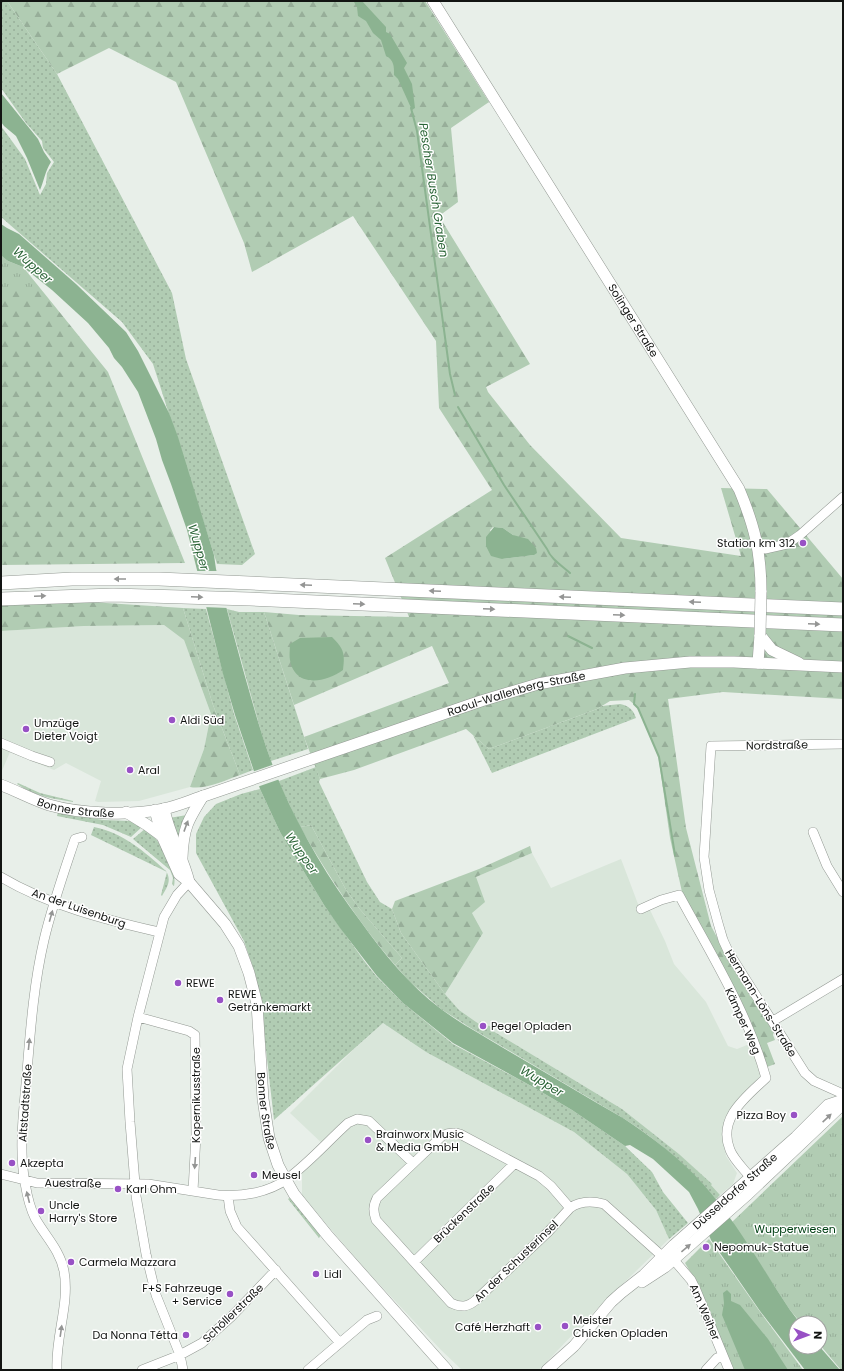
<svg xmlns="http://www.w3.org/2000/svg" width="844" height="1371" font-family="Poppins,sans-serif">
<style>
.built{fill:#d9e6da}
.grass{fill:url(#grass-dots)}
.forest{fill:url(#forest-firs);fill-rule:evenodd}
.park{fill:url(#park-tufts)}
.water{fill:#8cb391}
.pier{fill:#e8efe9}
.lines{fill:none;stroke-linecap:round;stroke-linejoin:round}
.stream{stroke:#8cb391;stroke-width:2}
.minor-casing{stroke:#939993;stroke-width:10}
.major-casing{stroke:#939993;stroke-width:12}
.highway-casing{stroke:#939993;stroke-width:14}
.minor{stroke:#fff;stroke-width:9}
.major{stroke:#fff;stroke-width:11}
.highway{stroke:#fff;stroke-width:13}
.major-bridge-casing{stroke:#939993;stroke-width:12;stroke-linecap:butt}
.major-bridge{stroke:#fff;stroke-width:11}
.oneway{fill:#949594}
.poi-dot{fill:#9851c5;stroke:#fff;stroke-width:1.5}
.labels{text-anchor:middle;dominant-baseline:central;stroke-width:3;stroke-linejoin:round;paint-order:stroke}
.street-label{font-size:11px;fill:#121412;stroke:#fff}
.poi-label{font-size:11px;fill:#121412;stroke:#fff;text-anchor:start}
.park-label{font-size:11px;fill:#004014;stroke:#fff}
.water-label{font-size:12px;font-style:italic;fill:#2b6537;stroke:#fff}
</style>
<defs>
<pattern id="grass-dots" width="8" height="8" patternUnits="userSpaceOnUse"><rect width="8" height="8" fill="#b1ccb3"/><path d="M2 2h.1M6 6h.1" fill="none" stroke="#97ae99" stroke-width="1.8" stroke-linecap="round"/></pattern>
<pattern id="forest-firs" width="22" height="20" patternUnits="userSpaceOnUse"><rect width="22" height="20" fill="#b1ccb3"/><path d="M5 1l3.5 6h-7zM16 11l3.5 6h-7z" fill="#97ae99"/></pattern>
<pattern id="park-tufts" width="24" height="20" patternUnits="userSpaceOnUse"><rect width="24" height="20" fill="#b1ccb3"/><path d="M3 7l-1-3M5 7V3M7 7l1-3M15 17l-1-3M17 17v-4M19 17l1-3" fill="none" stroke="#97ae99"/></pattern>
</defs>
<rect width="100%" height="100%" fill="#e8efe9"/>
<!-- built -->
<path class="built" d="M 164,625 L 184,640 L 211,714 L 204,749 L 190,787 L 139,801 L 98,802 L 95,801 L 101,781 L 66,763 L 54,770 L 10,752 L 1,773 L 1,631 L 84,626 Z
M 532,853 L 551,888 L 621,859 L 638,904 L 650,910 L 665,941 L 674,964 L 706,1002 L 728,1046 L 737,1049 L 752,1043 L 761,1070 L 760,1078 L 731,1108 L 724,1122 L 722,1136 L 726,1156 L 737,1173 L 733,1184 L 720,1195 L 711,1185 L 711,1184 L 679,1154 L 622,1109 L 493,1031 L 493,1029 L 480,1021 L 479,1024 L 459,1010 L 445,994 L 483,933 L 472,913 L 476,877 Z
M 383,1023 L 426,1052 L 574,1132 L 627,1174 L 656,1210 L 669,1239 L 596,1310 L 539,1370 L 462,1370 L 441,1350 L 367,1271 L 302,1196 L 302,1173 L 327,1148 L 290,1113 L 353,1050 Z"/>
<!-- grass -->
<path class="grass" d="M 1,1 L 7,1 L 57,74 L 172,293 L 186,359 L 255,554 L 242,565 L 217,564 L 153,364 L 122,322 L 1,217 L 1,126 L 25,159 L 40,195 L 46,184 L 47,173 L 54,162 L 43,148 L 42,141 L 26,123 L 1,88 Z
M 183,608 L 206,609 L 234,714 L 253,770 L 240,775 L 213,705 Z
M 227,609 L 239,612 L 264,612 L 308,749 L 271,761 L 262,735 Z
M 620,704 C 629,706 633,709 636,718 L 492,773 L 473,735 L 489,749 L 597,709 L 602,706 Z
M 316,767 L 320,779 L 319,782 L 367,882 L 380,902 L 392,909 L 401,933 L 445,994 L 459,1010 L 479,1024 L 480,1021 L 494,1029 L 493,1031 L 622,1109 L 679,1154 L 712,1184 L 711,1185 L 720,1195 L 715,1200 C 689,1167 658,1140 623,1118 L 469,1027 L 441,1009 L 409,981 L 395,965 L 402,958 L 358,907 L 345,888 L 311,825 L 300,827 L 280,785 L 279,781 Z
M 18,783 L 40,793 L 73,801 L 73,802 C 54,799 34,796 17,784 Z
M 260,789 L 280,832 L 324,905 L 365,962 L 377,977 L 403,1003 L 453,1044 L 533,1087 L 572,1110 L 625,1146 L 652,1172 L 663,1192 L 688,1223 L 669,1239 L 656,1210 L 627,1174 L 574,1132 L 426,1052 L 383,1023 L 274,1120 L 261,1006 L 256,977 L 244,941 L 196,853 L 196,834 L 204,817 L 216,804 L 241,794 Z
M 58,812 L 103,820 L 131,821 L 143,826 L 131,837 L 103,825 L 57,816 Z
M 187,815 L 180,831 L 178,841 L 169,818 Z
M 94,827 C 123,833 144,851 166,871 C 172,881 167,887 162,896 L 161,895 L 167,872 L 91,835 Z
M 146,828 C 159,840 178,868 174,886 L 172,884 L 173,878 L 170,870 L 133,839 Z
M 291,1197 L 321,1235 L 319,1238 L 288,1199 Z"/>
<!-- forest -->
<path class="forest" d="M 7,1 L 425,1 L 489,102 L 451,128 L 458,202 L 439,216 L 530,364 L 486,387 L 488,392 L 530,445 L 621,538 L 741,556 L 721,488 L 767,489 L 843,579 L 843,699 L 723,692 L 668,699 L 686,828 L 711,926 L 736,973 L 774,1031 L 773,1035 L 775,1040 L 767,1043 L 775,1064 L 767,1067 L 757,1038 L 682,892 L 670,838 L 658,754 L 637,707 L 629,700 L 610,701 L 597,709 L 489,749 L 466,729 L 354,770 L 320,779 L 304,737 L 449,683 L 432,646 L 294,705 L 264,612 L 299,615 L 409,617 L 385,558 L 492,490 L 439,408 L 436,341 L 353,216 L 252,272 L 244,243 L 176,82 L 109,48 L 57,74 ZM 493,527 L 503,528 L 513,535 L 534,555 L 502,559 L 490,530 Z
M 1,255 L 8,261 L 23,267 L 108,372 L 185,563 L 1,565 Z
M 75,601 L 183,608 L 213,705 L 240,775 C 226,780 205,790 190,787 L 204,749 L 211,714 L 184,640 L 164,625 L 84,626 L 1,631 L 1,605 Z
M 311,825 L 345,888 L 358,907 L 402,958 L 395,965 C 358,922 328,875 300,827 Z
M 530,846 L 532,853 L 476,877 L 485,902 L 472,913 L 483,933 L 445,994 L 401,933 L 392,909 L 395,901 L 479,869 Z"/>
<!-- park -->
<path class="park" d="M 1,254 L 7,258 L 7,263 L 40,291 L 1,289 Z
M 843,1116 L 843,1370 L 841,1370 L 820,1345 L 820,1323 L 801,1323 L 790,1310 L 732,1222 Z
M 709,1239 L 758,1309 L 803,1370 L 732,1370 L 698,1285 L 685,1263 Z"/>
<!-- water -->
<path class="water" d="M 355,1 L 362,1 L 386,27 L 386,32 L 390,34 L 407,63 L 404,68 L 412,84 L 415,108 L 412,110 L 398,79 L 394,75 C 394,66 394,60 386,56 L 381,40 L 373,33 L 366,21 L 358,16 L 357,7 L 354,2 Z
M 1,93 L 38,139 L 44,152 L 51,162 C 45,171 44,181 40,190 L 27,158 L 16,136 L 4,126 L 1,122 Z
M 1,224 L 7,228 L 19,234 L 76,284 L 126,332 L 138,351 L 169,413 L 178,437 L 214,555 L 216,569 C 228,613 239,657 252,701 C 260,729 269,758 281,786 C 302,834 329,880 361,922 C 384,954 409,985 441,1009 C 461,1024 484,1036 505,1049 C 544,1072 583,1095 623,1118 C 652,1137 680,1158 703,1184 C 737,1222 762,1268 790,1310 L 800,1323 L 796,1323 L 796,1347 L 820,1347 L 840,1370 L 805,1370 L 760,1311 L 711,1240 L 698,1209 L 689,1192 L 653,1159 L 630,1145 L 625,1146 L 572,1110 L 533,1087 L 453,1043 L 403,1003 L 377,976 L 340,928 L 324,905 L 280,832 L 260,789 L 235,715 L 223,674 L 187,530 L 171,484 L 162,460 L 156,439 L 138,392 L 122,367 L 114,358 L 109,348 L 88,323 L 52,290 L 23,267 L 8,261 L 1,255 Z
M 494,527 L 503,528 L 513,535 L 528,539 L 536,548 L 537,553 L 534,555 L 502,559 L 491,556 L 486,546 L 486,537 Z
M 332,637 C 344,649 345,653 343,670 C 325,683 295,688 290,660 C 289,655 290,649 290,644 L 300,638 Z
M 727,1290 L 731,1294 L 731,1301 L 740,1305 L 768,1339 L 788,1370 L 745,1370 L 722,1315 L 724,1303 L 723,1293 Z"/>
<!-- pier -->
<path class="pier" d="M 194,571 L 218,571 L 228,608 L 203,607 Z
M 275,764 L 280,779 L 257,787 L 252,772 Z"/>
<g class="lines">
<!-- stream -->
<path class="stream" d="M 411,108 L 417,131 L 450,374 L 455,395
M 458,407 L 504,485 L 547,549 C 551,559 561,565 570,573
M 568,636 L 592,648
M 635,694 L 634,704 L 638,708 L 659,757 L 675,855"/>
<!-- minor casing -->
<g class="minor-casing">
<path id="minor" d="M 765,549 L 787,544 L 800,535 L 843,497
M 1,743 L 32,756 L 50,762
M 843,744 L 711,746 L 704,857 L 709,890 L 718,923 L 723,940 L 729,953 L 805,1073 L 814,1081 L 843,1094
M 813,832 L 827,866 L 843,892
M 1,877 C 48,905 106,920 159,932
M 641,909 L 661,900 L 679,895 C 711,954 748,1013 766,1078 C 746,1097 717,1118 730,1150 C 734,1160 744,1169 750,1177
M 138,1017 L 189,1031 L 195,1035 L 196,1135 L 193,1191
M 773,1021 L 843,979
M 1,1174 L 37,1183 L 148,1184 L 218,1195 C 241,1197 268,1193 287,1179 C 309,1163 328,1141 348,1123 L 357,1119 L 369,1121 L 413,1163
M 228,1196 L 230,1211 L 237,1227 L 340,1343
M 570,1208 L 548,1232 L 476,1300 C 468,1307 461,1308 451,1303 L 376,1220 C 373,1211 373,1206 377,1198 L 442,1136 C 448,1133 453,1132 460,1134 L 539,1176 L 551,1186 L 570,1208 C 580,1201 592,1201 604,1204 L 662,1256
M 673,1259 L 691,1280 L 696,1290 L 729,1370
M 414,1262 L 514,1164
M 57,1370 C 55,1337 70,1304 64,1271 C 60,1250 45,1236 35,1218 C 30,1208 27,1195 25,1183 C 19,1151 23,1117 26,1084 C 30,1036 33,987 44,940 C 52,906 64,872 75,839 L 82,837
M 142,1370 L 180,1355 L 202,1343 L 231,1317 L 276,1270
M 183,1370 L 180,1355 L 156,1295 L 146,1254 L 136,1196 L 130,1122 L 127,1069 L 138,1017 L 164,917 L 177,895 L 189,882
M 308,1370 L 367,1320 L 377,1316
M 706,1370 L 717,1358 L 723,1356"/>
</g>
<!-- major casing -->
<g class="major-casing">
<g id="major">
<path id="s1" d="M 433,1 L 739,489 C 754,525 761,551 761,592"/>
<path d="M 760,635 L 772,650 L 799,663"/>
<path d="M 758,663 L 760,635"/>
<path id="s2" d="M 1,785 C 17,791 33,800 49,805 C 80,814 131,816 163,809 C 174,807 184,803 195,799 L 481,701 L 538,684 L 625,668 L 690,662 L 734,662 L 843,667"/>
<path d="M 164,809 C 169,835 183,857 189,882"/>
<path id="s3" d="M 155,810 L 162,836 L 179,874 L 189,882 L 225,924 L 239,946 L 249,973 L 257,1004 L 263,1099 L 269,1138 L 278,1165 L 286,1180 L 294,1194 L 328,1236 L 447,1370"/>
<path d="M 126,812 L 147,825 L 162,836"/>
<path d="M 182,858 C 183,828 188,820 203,796"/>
<path d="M 642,1282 L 665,1267 L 748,1194 L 843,1104"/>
<path id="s4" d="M 547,1370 L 574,1346 L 611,1302 L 621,1293 L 644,1275 L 674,1245 L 796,1137 L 828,1105 L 843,1100"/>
</g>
</g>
<!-- highway casing -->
<g class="highway-casing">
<path id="highway" d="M 1,583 L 72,579 L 159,579 L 843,609
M 1,599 L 113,595 L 250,599 L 843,625"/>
</g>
<!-- minor -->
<use href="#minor" class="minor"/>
<!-- major -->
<use href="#major" class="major"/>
<!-- highway -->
<use href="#highway" class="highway"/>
<!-- major-bridge casing -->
<g class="major-bridge-casing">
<path id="major-bridge" d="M 760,635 L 761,592"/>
</g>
<!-- major-bridge -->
<use href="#major-bridge" class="major-bridge"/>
</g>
<!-- one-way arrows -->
<defs><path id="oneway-solid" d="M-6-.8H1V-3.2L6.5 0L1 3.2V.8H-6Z"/></defs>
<g class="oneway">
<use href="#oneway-solid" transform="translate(120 579) rotate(180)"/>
<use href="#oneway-solid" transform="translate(306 585) rotate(-177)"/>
<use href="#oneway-solid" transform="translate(435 591) rotate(-177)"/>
<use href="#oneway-solid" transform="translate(40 596) rotate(-2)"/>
<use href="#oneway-solid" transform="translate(197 597) rotate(2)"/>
<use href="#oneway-solid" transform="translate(565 597) rotate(-177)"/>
<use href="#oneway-solid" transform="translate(695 602) rotate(-177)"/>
<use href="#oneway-solid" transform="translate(359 604) rotate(3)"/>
<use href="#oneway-solid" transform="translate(489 609) rotate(3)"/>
<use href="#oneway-solid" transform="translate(619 615) rotate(3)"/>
<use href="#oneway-solid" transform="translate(814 624) rotate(3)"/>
<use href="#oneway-solid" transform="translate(186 826) rotate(-70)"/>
<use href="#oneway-solid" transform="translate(51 916) rotate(-74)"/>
<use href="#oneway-solid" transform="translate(29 1044) rotate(-84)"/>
<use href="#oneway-solid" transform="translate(827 1118) rotate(-43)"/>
<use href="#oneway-solid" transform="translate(195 1163) rotate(94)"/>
<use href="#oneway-solid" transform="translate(28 1197) rotate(-104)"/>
<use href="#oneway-solid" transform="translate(686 1248) rotate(-40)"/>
<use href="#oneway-solid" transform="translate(61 1331) rotate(-82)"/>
</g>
<!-- markers -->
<g class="poi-dot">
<circle cx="803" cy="543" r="4"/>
<circle cx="172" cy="720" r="4"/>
<circle cx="26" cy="729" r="4"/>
<circle cx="130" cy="770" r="4"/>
<circle cx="178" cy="983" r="4"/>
<circle cx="220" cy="1000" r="4"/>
<circle cx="483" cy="1026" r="4"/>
<circle cx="794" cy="1115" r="4"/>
<circle cx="368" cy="1140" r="4"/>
<circle cx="12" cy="1163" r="4"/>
<circle cx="254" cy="1175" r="4"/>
<circle cx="118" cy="1189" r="4"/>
<circle cx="41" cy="1211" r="4"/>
<circle cx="706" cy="1247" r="4"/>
<circle cx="71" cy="1262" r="4"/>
<circle cx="316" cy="1274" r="4"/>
<circle cx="230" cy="1294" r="4"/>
<circle cx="565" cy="1326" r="4"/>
<circle cx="538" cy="1327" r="4"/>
<circle cx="186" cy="1335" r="4"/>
</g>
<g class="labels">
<!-- street labels -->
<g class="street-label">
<text stroke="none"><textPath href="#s1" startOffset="377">Solinger Straße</textPath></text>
<text stroke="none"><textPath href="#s2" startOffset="539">Raoul-Wallenberg-Straße</textPath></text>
<text transform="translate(777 745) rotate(-1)">Nordstraße</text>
<text stroke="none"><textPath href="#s2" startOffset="79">Bonner Straße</textPath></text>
<text transform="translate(79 908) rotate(19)">An der Luisenburg</text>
<text transform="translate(761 1003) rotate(58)">Hermann-Löns-Straße</text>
<text transform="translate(743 1021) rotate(66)">Kämper Weg</text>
<text transform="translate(196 1095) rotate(-90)">Kopernikusstraße</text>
<text transform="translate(25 1103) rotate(-86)">Altstadtstraße</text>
<text stroke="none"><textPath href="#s3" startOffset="331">Bonner Straße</textPath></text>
<text transform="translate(73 1183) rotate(1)">Auestraße</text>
<text stroke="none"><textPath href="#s4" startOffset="260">Düsseldorfer Straße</textPath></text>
<text transform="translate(464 1213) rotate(-44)">Brückenstraße</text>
<text transform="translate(516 1261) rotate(-44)">An der Schusterinsel</text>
<text transform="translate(705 1312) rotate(67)">Am Weiher</text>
<text transform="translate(233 1313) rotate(-44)">Schöllerstraße</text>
</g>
<!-- poi labels -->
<g class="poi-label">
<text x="795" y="543" text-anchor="end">Station km 312</text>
<text x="180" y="720">Aldi Süd</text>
<text x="34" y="723">Umzüge<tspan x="34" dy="13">Dieter Voigt</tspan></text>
<text x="138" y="770">Aral</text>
<text x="186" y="983">REWE</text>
<text x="228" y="994">REWE<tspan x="228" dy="13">Getränkemarkt</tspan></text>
<text x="491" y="1026">Pegel Opladen</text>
<text x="786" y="1115" text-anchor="end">Pizza Boy</text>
<text x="376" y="1134">Brainworx Music<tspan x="376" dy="13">&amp; Media GmbH</tspan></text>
<text x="20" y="1163">Akzepta</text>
<text x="262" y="1175">Meusel</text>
<text x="126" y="1189">Karl Ohm</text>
<text x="49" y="1205">Uncle<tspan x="49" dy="13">Harry's Store</tspan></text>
<text x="714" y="1247">Nepomuk-Statue</text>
<text x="79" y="1262">Carmela Mazzara</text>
<text x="324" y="1274">Lidl</text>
<text x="222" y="1288" text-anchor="end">F+S Fahrzeuge<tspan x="222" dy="13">+ Service</tspan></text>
<text x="573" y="1320">Meister<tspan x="573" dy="13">Chicken Opladen</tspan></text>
<text x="530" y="1327" text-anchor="end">Café Herzhaft</text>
<text x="178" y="1335" text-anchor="end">Da Nonna Tétta</text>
</g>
<!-- park labels -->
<g class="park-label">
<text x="795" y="1229">Wupperwiesen</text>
</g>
<!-- water labels -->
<g class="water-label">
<text transform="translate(434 190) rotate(81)">Pescher Busch Graben</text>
<text transform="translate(33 265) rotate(42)">Wupper</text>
<text transform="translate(199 547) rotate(74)">Wupper</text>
<text transform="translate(302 853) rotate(55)">Wupper</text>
<text transform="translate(542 1081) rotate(31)">Wupper</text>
</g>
</g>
<!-- border -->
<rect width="844" height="1371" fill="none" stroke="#121412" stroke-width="4"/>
<!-- north arrow -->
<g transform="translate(808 1335) rotate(91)"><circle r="19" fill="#ffffff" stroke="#a0a1a0"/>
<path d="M0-3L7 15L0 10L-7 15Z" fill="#9851c5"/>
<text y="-6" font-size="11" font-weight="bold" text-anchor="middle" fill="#121412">N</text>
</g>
</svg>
